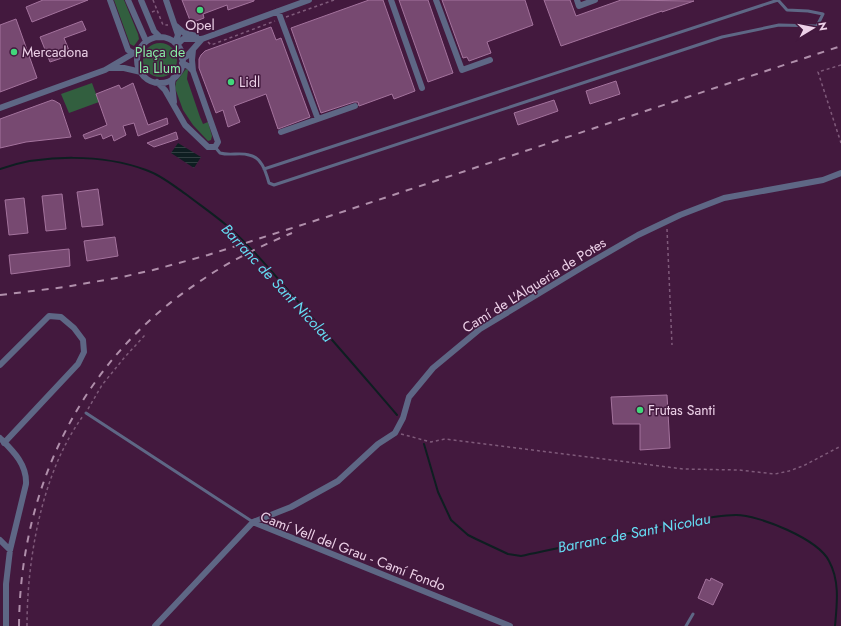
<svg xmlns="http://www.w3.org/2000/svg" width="841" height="626" font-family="Jost,sans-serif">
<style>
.garden{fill:#325f3f}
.water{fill:url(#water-rules)}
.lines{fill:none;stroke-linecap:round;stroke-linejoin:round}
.stream{stroke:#0e1e21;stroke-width:2}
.building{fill:#774971;stroke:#a4739d}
.path{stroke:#7f5a7a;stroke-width:1.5;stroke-dasharray:3 3;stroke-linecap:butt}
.lane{stroke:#5e6785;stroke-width:3}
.street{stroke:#5e6785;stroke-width:6}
.rail{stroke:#b08fab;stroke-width:2;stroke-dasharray:7 7;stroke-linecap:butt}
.poi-dot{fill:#42d77b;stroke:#43193e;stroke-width:1.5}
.labels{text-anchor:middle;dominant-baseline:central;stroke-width:3;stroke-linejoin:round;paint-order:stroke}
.poi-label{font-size:14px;fill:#edd1e8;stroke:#43193e;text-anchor:start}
.park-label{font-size:14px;fill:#86eda5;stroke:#43193e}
.street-label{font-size:14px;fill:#edd1e8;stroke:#43193e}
.water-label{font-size:15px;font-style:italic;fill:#65def5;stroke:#43193e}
</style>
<defs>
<pattern id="water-rules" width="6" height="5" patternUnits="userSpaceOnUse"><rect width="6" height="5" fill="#0e1e21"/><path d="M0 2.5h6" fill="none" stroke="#313e41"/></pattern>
</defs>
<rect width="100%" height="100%" fill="#43193e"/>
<!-- garden -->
<path class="garden" d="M 114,0 L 124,0 L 138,34 L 139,39 L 134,46 L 130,44 Z
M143 60a17 17 0 1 1 34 0a17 17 0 1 1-34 0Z
M 186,69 L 188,70 L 187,79 L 200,117 L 203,124 L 208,122 L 212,136 L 211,140 L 208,141 L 193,125 L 183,110 L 175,88 L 176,82 Z
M 92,83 L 99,102 L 69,113 L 61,94 Z"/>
<!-- water -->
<path class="water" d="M 178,143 L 201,157 L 194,168 L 171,153 Z"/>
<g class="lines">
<!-- stream -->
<path class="stream" d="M 0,169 C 43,154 103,154 146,170 C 161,175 174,186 187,195 C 200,205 213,214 225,224 C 253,248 276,277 300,304 C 333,340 365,378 397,415
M 424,444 L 438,492 L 451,520 L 468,535 L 476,539 L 508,554 L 521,556 C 568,546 614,536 661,527 C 686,523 711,515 736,515 C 759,515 818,539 829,561 C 840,581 837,604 835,626"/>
</g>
<!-- building -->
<path class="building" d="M 43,0 L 88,0 L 32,22 L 26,7 Z
M 182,0 L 254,0 L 254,1 L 228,10 L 227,5 L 203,14 L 204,18 L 191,23 Z
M 369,0 L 383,0 L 415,91 L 394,99 L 392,94 L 359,106 L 358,102 L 354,102 L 321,113 L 291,28 Z
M 399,0 L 428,0 L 453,73 L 428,82 Z
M 442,0 L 525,0 L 533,25 L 487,42 L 491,53 L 469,61 L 467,57 L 463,58 Z
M 544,0 L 570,0 L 576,16 L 621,0 L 694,1 L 662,12 L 662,11 L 561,46 Z
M 16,19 L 37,78 L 0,92 L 0,25 Z
M 82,21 L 86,30 L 64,38 L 71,55 L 50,62 L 40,37 Z
M 271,27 L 276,40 L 281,38 L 310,117 L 278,129 L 266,94 L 234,106 L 240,122 L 228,127 L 223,110 L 216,113 L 199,68 L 199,59 L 201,55 L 205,51 Z
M 616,81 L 620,94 L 590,104 L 586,91 Z
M 133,83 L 148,125 L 167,118 L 168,124 L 138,136 L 134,123 L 123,126 L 126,135 L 114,141 L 112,135 L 103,139 L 101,134 L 85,139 L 83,135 L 107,125 L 96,94 L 119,85 L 121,89 Z
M 52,100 L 55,101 L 60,104 L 71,137 L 26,142 L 0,148 L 0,119 Z
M 554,100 L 558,111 L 518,125 L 514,113 Z
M 176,132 L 178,139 L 154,147 L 147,143 Z
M 98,189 L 103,225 L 82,227 L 77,192 Z
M 62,194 L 66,229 L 46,231 L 42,196 Z
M 24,198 L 28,233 L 9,235 L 5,200 Z
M 115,237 L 118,256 L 87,261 L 84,241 Z
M 69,249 L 70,266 L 11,274 L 9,255 Z
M 667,395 L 670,448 L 640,450 L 640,424 L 613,424 L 611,397 Z
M 711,578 L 723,584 L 713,605 L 698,598 L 706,579 L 710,581 Z"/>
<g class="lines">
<!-- path -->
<path class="path" d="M 153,0 L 157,10
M 152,12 L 157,10 L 163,25 L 168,25
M 286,17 L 334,0
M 208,42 L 211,45 L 275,21
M 841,65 L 818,72 L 841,143
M 667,229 L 672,345
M 88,409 L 102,385 L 124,358 L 145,335
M 401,434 L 431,442 L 445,439 L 683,469 L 739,470 L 775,474 L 789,471 L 803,466 L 841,446
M 27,626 C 27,558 42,472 83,416"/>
<!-- lane -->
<path class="lane" d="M 215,147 L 220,153 C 230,156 240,152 249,155 C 262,157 266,173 269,183 L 274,185 L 722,37 L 779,25 L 817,26 L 823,14 L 808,11 L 787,10 L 778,0 L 264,169
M 86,413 L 253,522
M 686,626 L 693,614"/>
<!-- street -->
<path class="street" d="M 110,0 L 128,50 L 133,53
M 128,0 L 146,41
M 141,0 L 154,31 L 160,37
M 166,0 L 178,35 L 175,43
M 391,0 L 422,88
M 436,0 L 462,70 L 490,60
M 577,0 L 579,6 L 595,0
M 278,11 L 318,119 L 355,106
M 176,26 L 184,33 L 196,36
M137 60a23 23 0 1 1 46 0a23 23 0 1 1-46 0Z
M 177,45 L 183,39 L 202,39 L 309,0
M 182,59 L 187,56 L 202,39
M 109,68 L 124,68 L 141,72
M 193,71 L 192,60 L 193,50
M 173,78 L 172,84 L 174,102
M 157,82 L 165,90 L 185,125 L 208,147 L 215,147 L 218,142 L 193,71 L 188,66 L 182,63
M 0,108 L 105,70 L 139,50
M 281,132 L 318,119
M 0,365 L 49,316 L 61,317 L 74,328 L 83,340 L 84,352 L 78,364 L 4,443
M 0,438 C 13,451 27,464 26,484 L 10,550 L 6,584 L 6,626
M 253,522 L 510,626
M 0,540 L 10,550
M 155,626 L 253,522 L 291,507 L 338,481 L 378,444 L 395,433 L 403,418 L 409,397 L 433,368 L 480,329 L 586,265 L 638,235 L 680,215 L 724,198 L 823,180 L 841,173"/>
<!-- rail -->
<path class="rail" d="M 0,295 L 65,287 L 122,277 L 153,270 L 208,255 L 339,213 L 841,46
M 19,626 C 20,489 81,361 196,284 C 226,263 258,247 292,233"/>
</g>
<!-- markers -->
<g class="poi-dot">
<circle cx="200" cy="10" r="4"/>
<circle cx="14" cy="52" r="4"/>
<circle cx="231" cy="82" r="4"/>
<circle cx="640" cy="410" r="4"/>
</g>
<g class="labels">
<!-- poi labels -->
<g class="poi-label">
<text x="200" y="25" text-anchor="middle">Opel</text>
<text x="22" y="52">Mercadona</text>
<text x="239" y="82">Lidl</text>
<text x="648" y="410">Frutas Santi</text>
</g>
<!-- park labels -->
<g class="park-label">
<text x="160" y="52">Plaça de<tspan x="160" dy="16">la Llum</tspan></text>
</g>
<!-- street labels -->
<g class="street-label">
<text transform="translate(534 285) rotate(-32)">Camí de L'Alqueria de Potes</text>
<text transform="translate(353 551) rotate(21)">Camí Vell del Grau - Camí Fondo</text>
</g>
<!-- water labels -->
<g class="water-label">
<text transform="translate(277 283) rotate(47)">Barranc de Sant Nicolau</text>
<text transform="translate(634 533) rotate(-11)">Barranc de Sant Nicolau</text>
</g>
</g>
<!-- north arrow -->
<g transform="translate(813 28) rotate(80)" stroke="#43193e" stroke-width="3" paint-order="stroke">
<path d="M0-3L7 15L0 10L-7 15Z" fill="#edd1e8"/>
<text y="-6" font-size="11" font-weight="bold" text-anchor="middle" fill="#edd1e8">N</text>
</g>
</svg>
